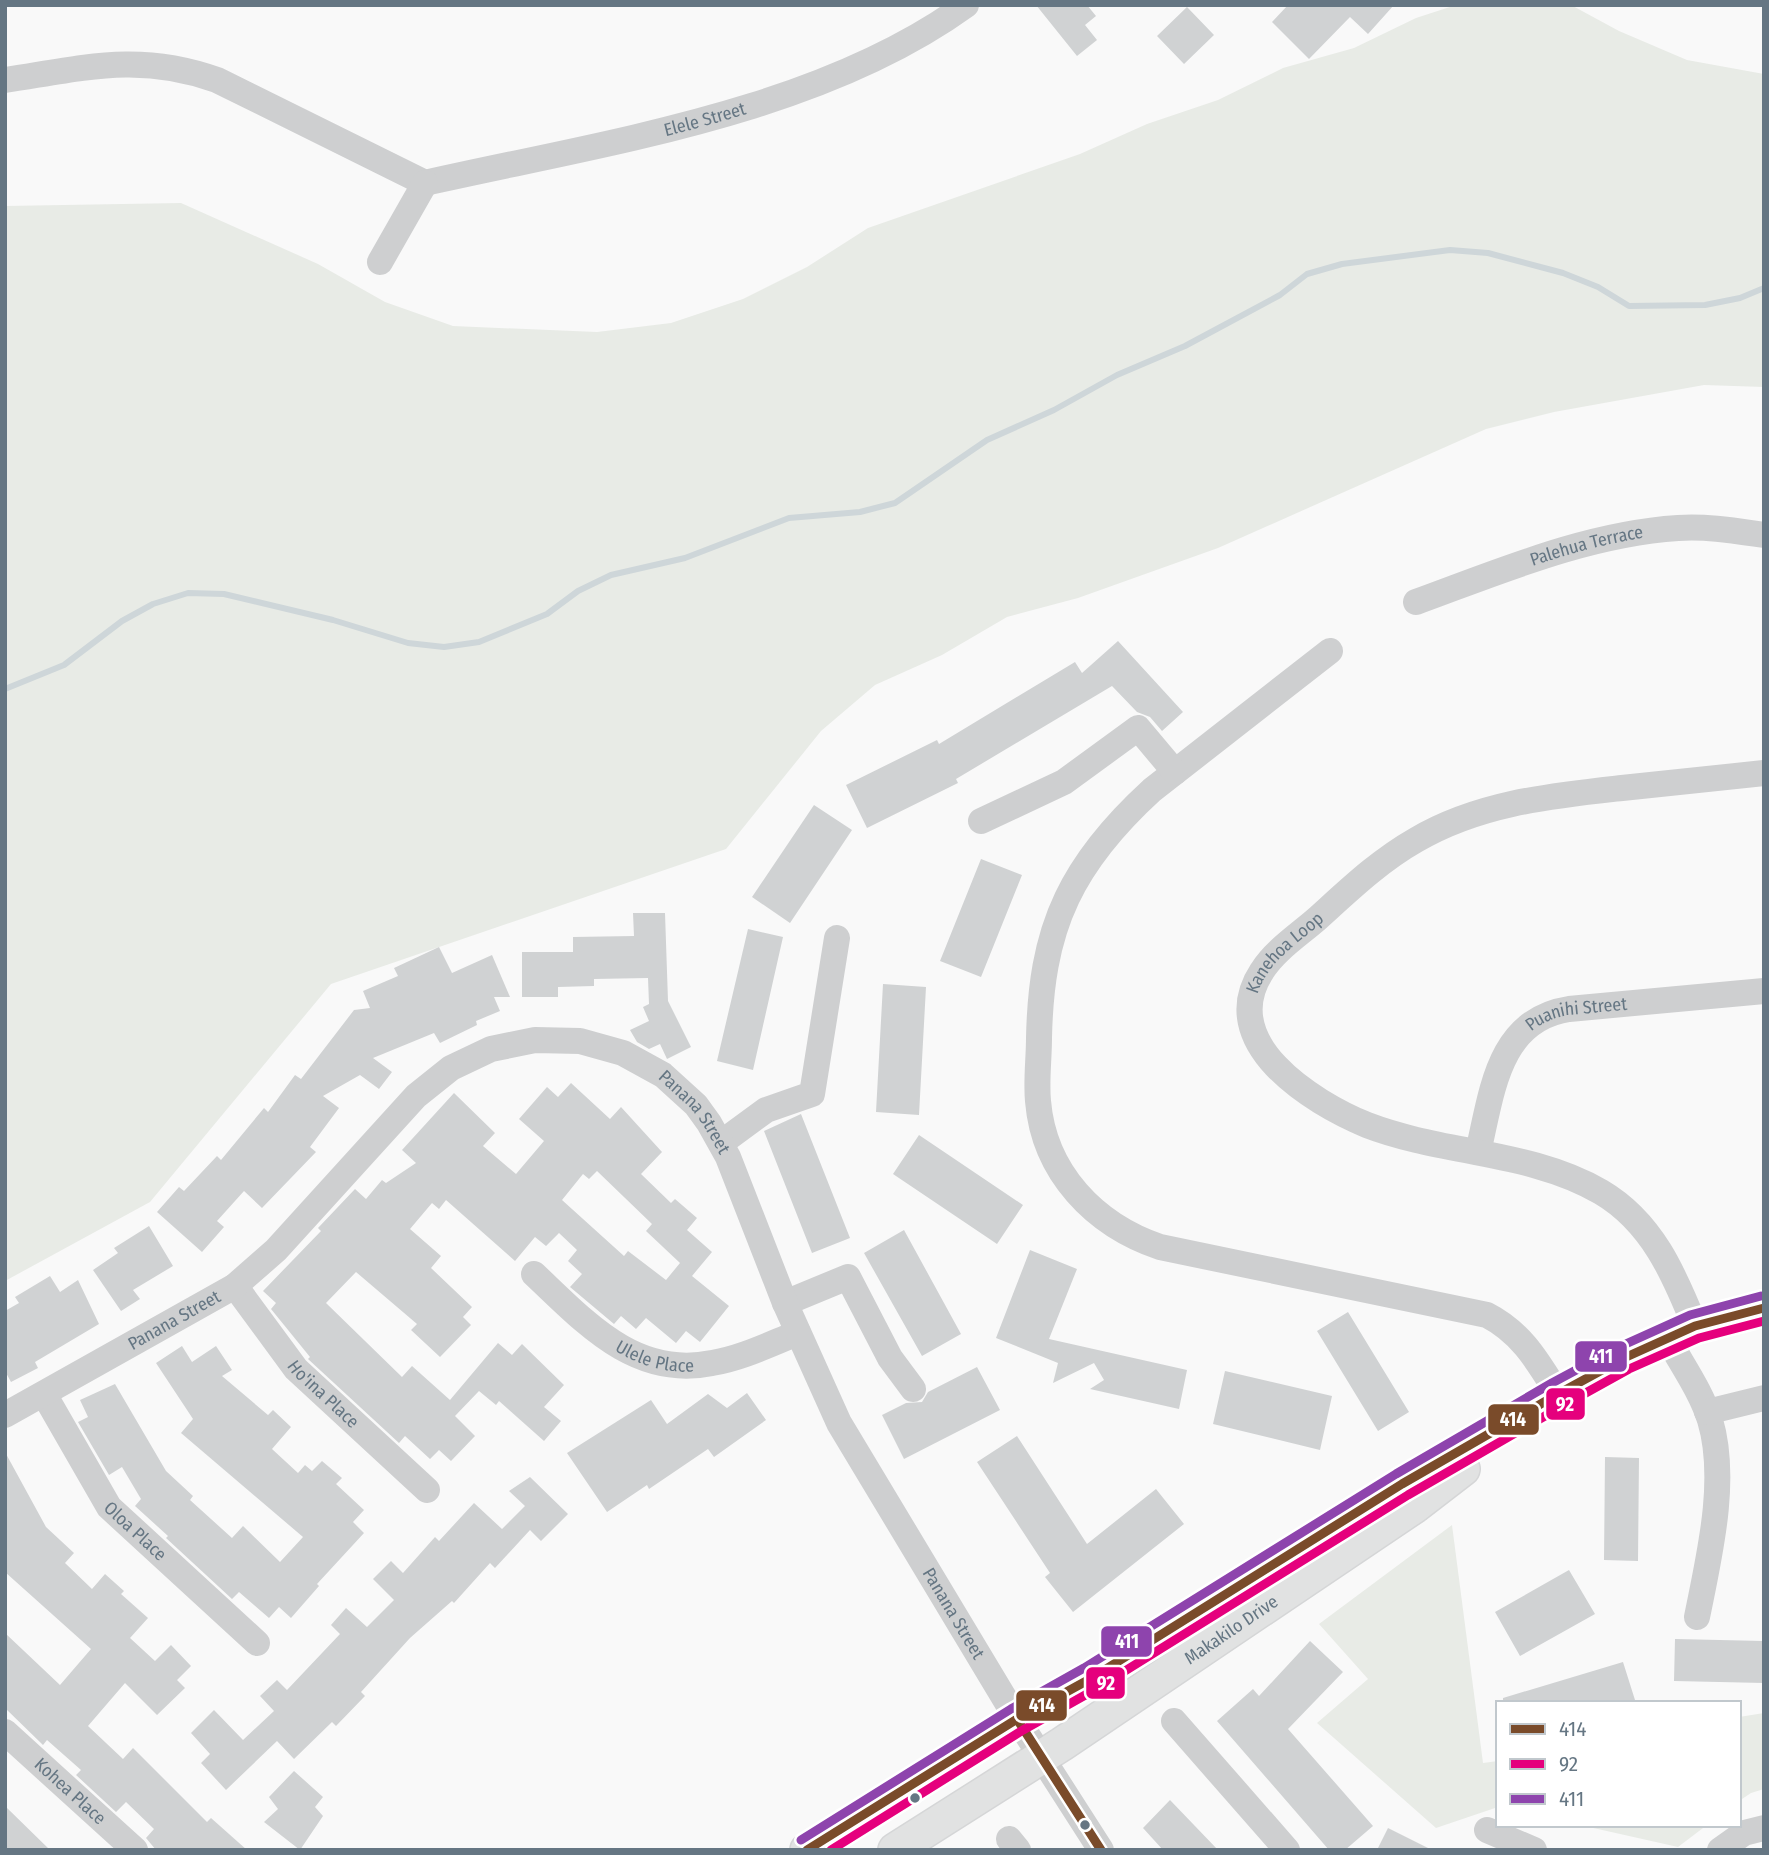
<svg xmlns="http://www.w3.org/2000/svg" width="1769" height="1855" font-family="'Fira Sans Condensed',sans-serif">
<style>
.green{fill:#e8ebe6}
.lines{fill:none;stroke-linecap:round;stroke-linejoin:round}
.stream{stroke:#ced6d9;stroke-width:6}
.building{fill:#d0d2d3;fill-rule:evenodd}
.major-casing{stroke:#d5d6d7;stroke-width:36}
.minor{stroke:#cecfd0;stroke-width:26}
.major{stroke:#e1e2e2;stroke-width:33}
.bus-1-casing{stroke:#fff;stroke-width:14}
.bus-2-casing{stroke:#fff;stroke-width:14}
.bus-3-casing{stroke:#fff;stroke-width:14}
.bus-1{stroke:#7a4b2a;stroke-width:9}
.bus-2{stroke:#e5007d;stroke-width:9}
.bus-3{stroke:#8e44ad;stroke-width:9}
.bus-dot{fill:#657683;stroke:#fff;stroke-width:2.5}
.labels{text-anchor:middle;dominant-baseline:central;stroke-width:7;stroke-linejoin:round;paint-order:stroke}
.street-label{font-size:18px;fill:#657683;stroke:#fff}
.line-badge{stroke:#fff;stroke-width:2.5}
.badge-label{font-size:19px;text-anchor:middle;font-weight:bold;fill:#fff}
</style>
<rect width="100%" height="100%" fill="#f9f9f9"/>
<!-- green -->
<path class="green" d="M 1456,5 L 1571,5 L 1619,31 L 1687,60 L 1764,74 L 1764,387 L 1704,385 L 1554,412 L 1486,429 L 1218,548 L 1078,598 L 1007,617 L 942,655 L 875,685 L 821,731 L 726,849 L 331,984 L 150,1202 L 5,1281 L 5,206 L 181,203 L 318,264 L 385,302 L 453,326 L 597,332 L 671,323 L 743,299 L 807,267 L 868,228 L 1080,154 L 1147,124 L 1218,100 L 1283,68 L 1354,48 L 1416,18 Z
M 1452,1525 L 1483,1763 L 1498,1761 L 1498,1807 L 1436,1828 L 1317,1723 L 1368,1679 L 1319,1624 Z
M 1764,1713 L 1764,1789 L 1751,1793 L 1739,1801 L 1739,1717 Z
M 1580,1825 L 1707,1825 L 1678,1847 Z"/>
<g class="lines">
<!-- stream -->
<path class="stream" d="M 5,689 L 64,665 L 122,621 L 153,604 L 188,593 L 224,594 L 333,620 L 408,643 L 444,647 L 479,642 L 547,614 L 578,591 L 611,575 L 685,558 L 789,518 L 860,512 L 895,503 L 987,440 L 1054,410 L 1117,375 L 1185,346 L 1280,295 L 1307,274 L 1342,264 L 1450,250 L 1488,253 L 1563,273 L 1598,287 L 1629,306 L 1705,305 L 1740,298 L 1764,288"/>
</g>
<!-- building -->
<path class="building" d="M 1036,5 L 1087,5 L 1096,16 L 1085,25 L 1097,40 L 1077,56 Z
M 1288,5 L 1394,5 L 1368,34 L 1350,17 L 1309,59 L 1272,22 Z
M 1187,7 L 1214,35 L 1184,64 L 1157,36 Z
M 1118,641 L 1183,712 L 1162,731 L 1150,717 L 1137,712 L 1112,686 L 956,779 L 958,783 L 867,828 L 846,785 L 937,740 L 939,744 L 1075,662 L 1082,673 Z
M 814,805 L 852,830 L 790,923 L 752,897 Z
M 981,859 L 1022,875 L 981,977 L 940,961 Z
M 633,913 L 665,913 L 668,1001 L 691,1047 L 667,1059 L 660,1044 L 649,1049 L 637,1042 L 630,1030 L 649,1021 L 643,1007 L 649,1004 L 648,978 L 594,979 L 594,986 L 558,987 L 558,997 L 522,997 L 522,952 L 573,952 L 573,937 L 634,936 Z
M 748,929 L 783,937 L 753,1070 L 717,1061 Z
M 439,947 L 452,973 L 492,955 L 510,997 L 494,997 L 500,1011 L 476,1021 L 477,1025 L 440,1043 L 434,1033 L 373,1058 L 392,1072 L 379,1089 L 360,1075 L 323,1096 L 339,1108 L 310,1147 L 316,1152 L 262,1208 L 244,1191 L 217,1221 L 224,1227 L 202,1252 L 157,1212 L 179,1187 L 184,1191 L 217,1156 L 221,1160 L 264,1108 L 268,1112 L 295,1075 L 301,1079 L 354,1010 L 370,1008 L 363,991 L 398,976 L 394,968 Z
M 883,984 L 926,987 L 919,1115 L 876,1112 Z
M 571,1083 L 610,1119 L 621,1107 L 662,1152 L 641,1174 L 671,1203 L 675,1199 L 697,1218 L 687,1230 L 712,1252 L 692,1276 L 729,1306 L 700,1342 L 686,1331 L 676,1343 L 646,1318 L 636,1329 L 621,1316 L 614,1324 L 570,1287 L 582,1274 L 568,1261 L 577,1250 L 559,1233 L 546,1246 L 535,1237 L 515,1261 L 446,1200 L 439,1209 L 432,1203 L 410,1229 L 441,1256 L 431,1268 L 472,1307 L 463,1317 L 471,1325 L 440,1357 L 411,1330 L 417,1324 L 356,1272 L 326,1303 L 402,1377 L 412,1366 L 450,1400 L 498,1343 L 512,1355 L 522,1344 L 564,1385 L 544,1407 L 561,1421 L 544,1441 L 499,1401 L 496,1405 L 479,1391 L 455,1416 L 475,1436 L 451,1461 L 439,1450 L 430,1459 L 405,1436 L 399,1443 L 308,1359 L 310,1357 L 271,1309 L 276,1303 L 263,1291 L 321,1231 L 318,1228 L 355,1189 L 366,1199 L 382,1180 L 386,1183 L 416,1163 L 402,1150 L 454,1093 L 495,1133 L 483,1146 L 516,1174 L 544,1141 L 519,1119 L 547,1087 L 558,1097 ZM 597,1171 L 652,1224 L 646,1231 L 680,1263 L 666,1280 L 628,1251 L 624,1256 L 562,1200 L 583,1174 L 589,1179 Z
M 801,1114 L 850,1238 L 812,1253 L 764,1131 Z
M 919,1135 L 1023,1205 L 997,1244 L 893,1174 Z
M 149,1226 L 173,1266 L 133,1290 L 140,1299 L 121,1311 L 93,1270 L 118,1253 L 114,1248 Z
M 904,1230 L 961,1334 L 922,1356 L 864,1253 Z
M 1030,1250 L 1077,1269 L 1049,1339 L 1187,1370 L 1179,1409 L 1090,1389 L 1104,1380 L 1094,1363 L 1053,1383 L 1058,1363 L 996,1338 Z
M 50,1276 L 60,1292 L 78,1280 L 99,1324 L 35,1362 L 38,1368 L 11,1382 L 5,1371 L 5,1311 L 19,1303 L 15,1297 Z
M 1348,1312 L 1409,1412 L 1378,1431 L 1317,1331 Z
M 182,1346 L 192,1362 L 216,1346 L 232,1370 L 222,1376 L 268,1415 L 273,1410 L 291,1427 L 272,1449 L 298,1473 L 305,1465 L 312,1471 L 322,1461 L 342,1478 L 336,1484 L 364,1510 L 353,1522 L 364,1533 L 317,1584 L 319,1586 L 291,1618 L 279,1607 L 269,1618 L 239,1592 L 232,1599 L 166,1538 L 168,1536 L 135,1506 L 141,1499 L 122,1467 L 109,1475 L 78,1422 L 88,1417 L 80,1400 L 115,1384 L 166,1471 L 193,1496 L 190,1500 L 232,1538 L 243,1526 L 280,1562 L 303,1537 L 181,1433 L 193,1419 L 156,1363 Z
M 977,1367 L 1000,1410 L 904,1459 L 882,1415 L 906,1403 L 922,1402 L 928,1392 Z
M 1225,1371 L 1332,1396 L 1320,1450 L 1213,1424 Z
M 747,1393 L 766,1420 L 714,1457 L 708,1449 L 649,1489 L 647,1485 L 607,1512 L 567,1453 L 651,1400 L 667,1424 L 708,1394 L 727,1408 Z
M 1017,1436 L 1087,1544 L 1156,1489 L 1184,1524 L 1073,1612 L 1045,1577 L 1050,1573 L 977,1462 Z
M 5,1452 L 46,1527 L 74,1553 L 65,1563 L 92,1589 L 105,1574 L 124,1591 L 121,1594 L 148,1618 L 130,1638 L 155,1661 L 171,1645 L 191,1666 L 177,1680 L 185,1688 L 157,1715 L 125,1683 L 88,1726 L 123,1759 L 133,1748 L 207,1822 L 211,1818 L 247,1850 L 156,1850 L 146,1838 L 154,1829 L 126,1802 L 116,1812 L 76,1775 L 81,1770 L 47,1740 L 43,1745 L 5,1708 L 5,1633 L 60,1685 L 91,1649 L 5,1572 Z
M 1605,1457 L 1639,1458 L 1638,1561 L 1604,1560 Z
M 530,1477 L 568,1514 L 541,1541 L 530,1530 L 495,1568 L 490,1563 L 454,1603 L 452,1601 L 410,1638 L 361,1692 L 365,1696 L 336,1726 L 332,1722 L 294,1759 L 277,1741 L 226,1790 L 201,1763 L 210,1754 L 191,1733 L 214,1710 L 243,1740 L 274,1711 L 260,1696 L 277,1680 L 287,1690 L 340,1634 L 331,1625 L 346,1608 L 367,1627 L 394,1600 L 373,1579 L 391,1561 L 403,1573 L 435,1537 L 439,1541 L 474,1503 L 502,1529 L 525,1506 L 509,1491 Z
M 1569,1570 L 1595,1614 L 1520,1656 L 1495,1612 Z
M 1675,1639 L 1764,1641 L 1764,1683 L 1674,1681 Z
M 1310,1641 L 1343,1672 L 1288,1729 L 1373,1826 L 1345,1850 L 1329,1850 L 1217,1721 L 1253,1689 L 1259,1696 Z
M 1623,1662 L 1635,1700 L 1625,1703 L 1503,1703 L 1503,1698 Z
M 294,1771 L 323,1797 L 315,1807 L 323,1816 L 300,1850 L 264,1822 L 278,1809 L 269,1797 Z
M 1170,1800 L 1218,1850 L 1163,1850 L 1143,1828 Z
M 5,1806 L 50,1850 L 5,1850 Z
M 1388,1828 L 1432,1850 L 1377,1850 Z"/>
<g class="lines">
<!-- major casing -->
<g class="major-casing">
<g id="major">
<path d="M 807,1850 L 1017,1719 L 1090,1679 L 1402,1484 L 1558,1394 L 1624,1358 L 1695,1326 L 1764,1308"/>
<path id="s10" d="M 895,1850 L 1062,1744 L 1415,1506 L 1463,1469"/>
</g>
</g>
<!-- minor -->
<g class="minor">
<path d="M 5,80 C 84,68 139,52 217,80 L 425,183"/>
<path id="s1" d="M 425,183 C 601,143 817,113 966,5"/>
<path d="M 380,262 L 425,183"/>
<path id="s2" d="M 1416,602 C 1501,571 1587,534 1678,528 C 1707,526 1736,531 1764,535"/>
<path d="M 1330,651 L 1152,790 C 1117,822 1087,856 1067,898 C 1046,942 1040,989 1039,1038 C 1039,1059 1036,1081 1038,1101 C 1044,1173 1095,1225 1160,1247 L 1487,1315 C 1522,1333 1538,1362 1558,1394"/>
<path d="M 981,821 L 1064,782 L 1138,728 L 1175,772"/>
<path d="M 721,1143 L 766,1110 L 812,1094 L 837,938"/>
<path id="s3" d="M 1478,1152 C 1492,1094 1497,1020 1569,1009 L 1764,991"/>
<path id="s4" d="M 534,1274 C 585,1322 635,1379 712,1363 C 742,1358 770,1344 798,1333"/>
<path id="s5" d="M 235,1286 L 296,1369 L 427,1490"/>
<path d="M 785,1303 L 848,1277 L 890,1358 L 913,1389"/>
<path id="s6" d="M 1695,1326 C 1674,1274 1652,1222 1601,1192 C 1531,1151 1442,1154 1367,1125 C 1311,1102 1215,1042 1262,971 C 1275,950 1300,934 1318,918 C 1349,890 1379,861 1416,840 C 1479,803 1550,796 1622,788 C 1669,783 1716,778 1764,773"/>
<path d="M 1668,1339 C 1682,1365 1701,1391 1710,1420 C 1728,1480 1709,1557 1697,1617"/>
<path id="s7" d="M 44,1394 L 109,1507 L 257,1643"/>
<path d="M 1707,1412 L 1764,1398"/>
<path id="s8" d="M 5,1415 L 235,1286 L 276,1250 L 416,1096 L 451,1068 L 491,1049 L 535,1040 L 580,1041 L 623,1053 L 663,1075 L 696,1105 L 709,1123 L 728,1157 L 785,1303 L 839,1423 L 1017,1719 L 1101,1850"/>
<path d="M 1174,1721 L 1287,1850"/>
<path id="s9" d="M 5,1732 L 135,1850"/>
<path d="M 1487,1830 L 1534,1850"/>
<path d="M 1009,1839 L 1018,1850"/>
<path d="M 1720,1850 L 1744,1833 L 1764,1828"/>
</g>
<!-- major -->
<use href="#major" class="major"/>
<!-- bus-1 casing -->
<g class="bus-1-casing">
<path id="bus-1" d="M 1017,1719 L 1101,1850
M 807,1850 L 1017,1719 L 1090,1679 L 1402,1484 L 1558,1394 L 1624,1358 L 1695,1326 L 1764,1308"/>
</g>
<!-- bus-2 casing -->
<g class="bus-2-casing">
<path id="bus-2" d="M 831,1850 L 1023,1730 L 1096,1689 L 1408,1495 L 1564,1405 L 1629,1369 L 1699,1338 L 1764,1321"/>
</g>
<!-- bus-3 casing -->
<g class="bus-3-casing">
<path id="bus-3" d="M 801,1840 L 1011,1709 L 1084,1668 L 1396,1474 L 1552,1383 L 1619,1347 L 1690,1315 L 1761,1296"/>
</g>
<!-- bus-1 -->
<use href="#bus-1" class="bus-1"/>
<!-- bus-2 -->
<use href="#bus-2" class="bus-2"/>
<!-- bus-3 -->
<use href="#bus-3" class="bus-3"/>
</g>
<!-- markers -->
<g class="bus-dot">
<circle cx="915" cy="1798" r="6"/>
<circle cx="1085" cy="1825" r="6"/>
</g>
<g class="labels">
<!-- street labels -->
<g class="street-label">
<text stroke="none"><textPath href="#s1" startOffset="287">Elele Street</textPath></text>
<text stroke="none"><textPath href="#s2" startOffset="180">Palehua Terrace</textPath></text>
<text stroke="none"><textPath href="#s6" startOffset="654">Kanehoa Loop</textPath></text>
<text stroke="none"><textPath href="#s3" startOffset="189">Puanihi Street</textPath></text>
<text stroke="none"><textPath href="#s8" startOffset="845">Panana Street</textPath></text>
<text stroke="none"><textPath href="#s8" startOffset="194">Panana Street</textPath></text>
<text stroke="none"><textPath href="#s4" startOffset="150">Ulele Place</textPath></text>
<text stroke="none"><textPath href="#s5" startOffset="140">Ho'ina Place</textPath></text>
<text stroke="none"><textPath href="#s7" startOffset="166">Oloa Place</textPath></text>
<text stroke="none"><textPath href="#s8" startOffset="1412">Panana Street</textPath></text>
<text stroke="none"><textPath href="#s10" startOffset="402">Makakilo Drive</textPath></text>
<text stroke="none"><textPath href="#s9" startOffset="88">Kohea Place</textPath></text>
</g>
</g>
<g class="line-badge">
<rect x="1574" y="1340" width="54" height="33" rx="7" fill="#8e44ad"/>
<rect x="1545" y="1387" width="41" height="34" rx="7" fill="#e5007d"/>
<rect x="1487" y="1403" width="53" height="33" rx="7" fill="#7a4b2a"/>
<rect x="1100" y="1625" width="53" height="33" rx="7" fill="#8e44ad"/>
<rect x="1085" y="1666" width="41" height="34" rx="7" fill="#e5007d"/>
<rect x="1015" y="1689" width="53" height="33" rx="7" fill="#7a4b2a"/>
</g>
<g class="badge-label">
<text x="1601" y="1363">411</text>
<text x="1565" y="1411">92</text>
<text x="1513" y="1426">414</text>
<text x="1127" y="1648">411</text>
<text x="1106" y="1690">92</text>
<text x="1042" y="1712">414</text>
</g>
<!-- border -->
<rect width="1769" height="1855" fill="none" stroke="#657683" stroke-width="14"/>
<!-- legend -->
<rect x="1496" y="1701" width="245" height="126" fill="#ffffff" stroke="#c1c8cd" stroke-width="2"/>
<rect x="1510" y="1724" width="35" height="10" fill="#7a4b2a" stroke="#c1c8cd" stroke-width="2"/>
<text x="1559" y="1736" font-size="21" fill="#657683">414</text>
<rect x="1510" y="1759" width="35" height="10" fill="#e5007d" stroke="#c1c8cd" stroke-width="2"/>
<text x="1559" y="1771" font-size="21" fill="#657683">92</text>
<rect x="1510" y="1794" width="35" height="10" fill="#8e44ad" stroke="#c1c8cd" stroke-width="2"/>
<text x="1559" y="1806" font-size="21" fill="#657683">411</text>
</svg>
